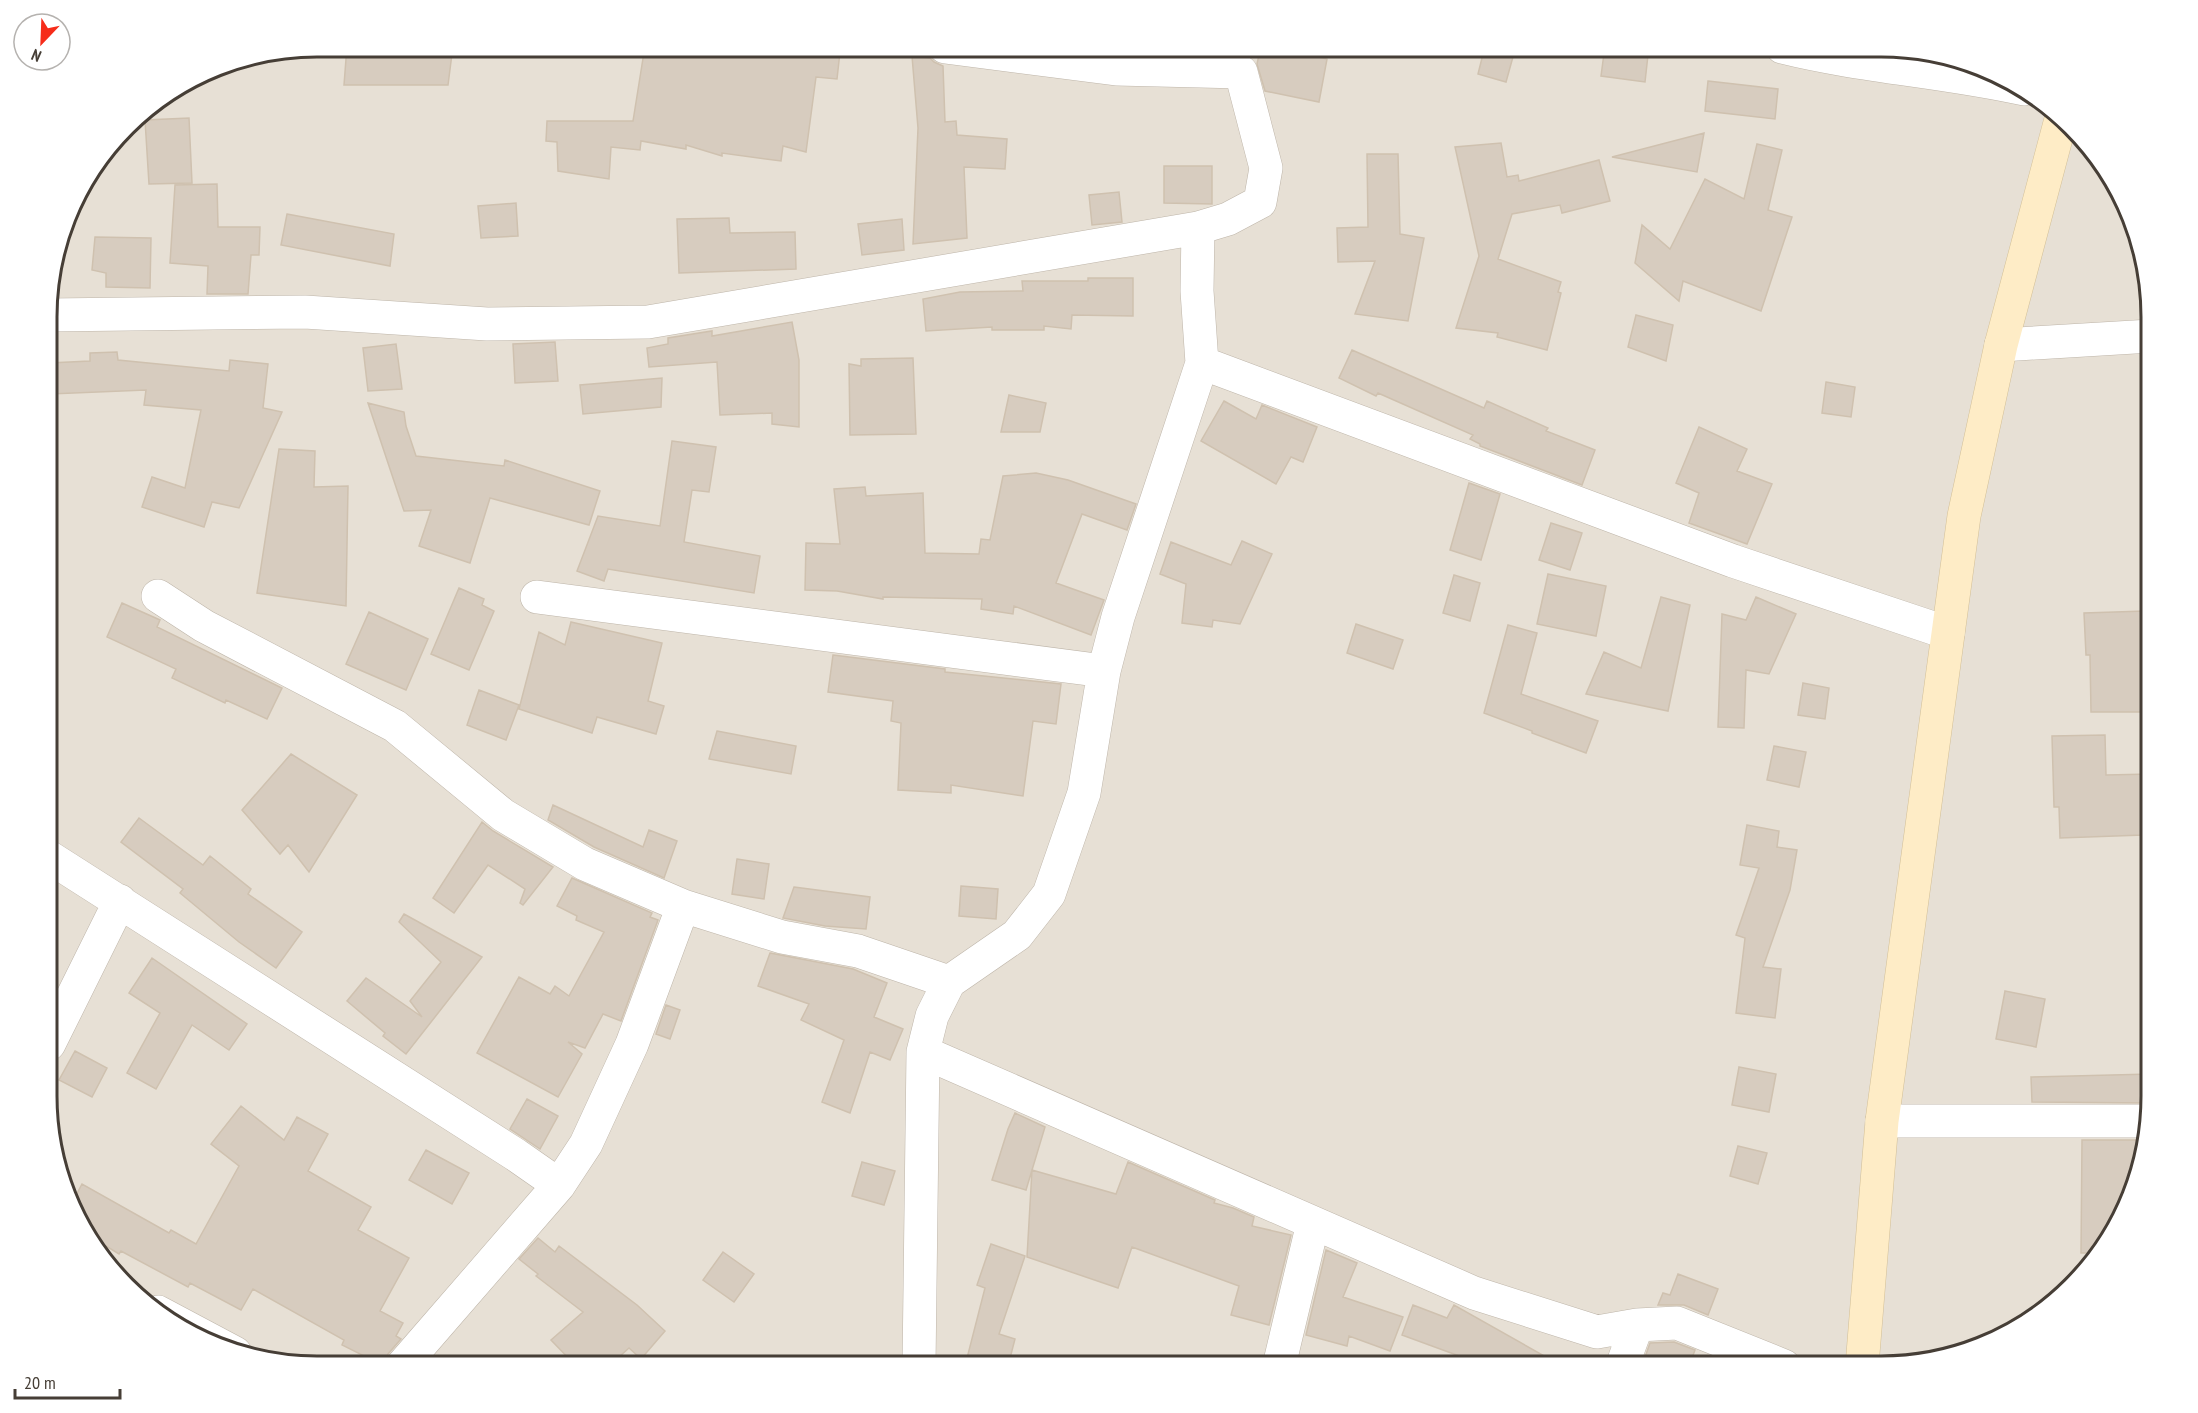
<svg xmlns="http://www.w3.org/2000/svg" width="2198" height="1413" font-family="'PT Sans Narrow',sans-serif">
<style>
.residential{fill:#e7e0d5}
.building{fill:#d7ccbf;stroke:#cfc1af;stroke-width:1.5}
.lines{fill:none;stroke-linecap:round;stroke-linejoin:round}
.minor-casing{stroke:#beb5a9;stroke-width:34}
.secondary-casing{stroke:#d2bf97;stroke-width:34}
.minor{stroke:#fff;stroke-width:33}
.secondary{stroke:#feecc6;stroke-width:33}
.rim{fill:none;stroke:#463e36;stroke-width:3}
</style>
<rect width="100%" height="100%" fill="#f3eee7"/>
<!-- residential -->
<path class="residential" d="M 317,47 L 1882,47 L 1968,61 L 2032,92 L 2115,182 L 2151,299 L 2151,1114 L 2137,1183 L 2106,1247 L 2016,1330 L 1899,1366 L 316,1366 L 230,1352 L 166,1321 L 83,1232 L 49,1131 L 49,282 L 75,197 L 138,114 L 214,67 Z"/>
<!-- building -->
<path class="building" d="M 347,46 L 453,46 L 448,85 L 344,85 Z
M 645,46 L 782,46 L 840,52 L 837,79 L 816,77 L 806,152 L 783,146 L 781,161 L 722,153 L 722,156 L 686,145 L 686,149 L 641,141 L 640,150 L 611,147 L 609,179 L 558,171 L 557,142 L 546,141 L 547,121 L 633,121 Z
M 1261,46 L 1311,46 L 1309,55 L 1327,59 L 1319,102 L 1265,91 L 1257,64 Z
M 1485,46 L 1516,46 L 1506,82 L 1478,74 Z
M 1605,46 L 1649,46 L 1645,82 L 1601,76 Z
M 912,56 L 930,58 L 934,62 L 943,66 L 945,122 L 956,121 L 957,135 L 1007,139 L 1005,169 L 964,167 L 967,238 L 913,244 L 918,128 Z
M 1708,81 L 1778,89 L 1775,119 L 1705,111 Z
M 189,118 L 192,183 L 149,184 L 145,120 Z
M 1704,133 L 1697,172 L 1612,157 Z
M 1501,143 L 1507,177 L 1518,175 L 1519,181 L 1599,160 L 1610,201 L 1562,213 L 1560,205 L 1512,214 L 1498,259 L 1561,282 L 1558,292 L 1561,293 L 1547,350 L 1497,337 L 1498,333 L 1456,328 L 1479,256 L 1455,147 Z
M 1757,144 L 1782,150 L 1768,210 L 1792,217 L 1761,311 L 1683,281 L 1679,301 L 1635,263 L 1642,225 L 1670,249 L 1705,179 L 1744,199 Z
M 1367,154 L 1398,154 L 1400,234 L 1424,238 L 1408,321 L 1355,314 L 1375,261 L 1338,262 L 1337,228 L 1368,227 Z
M 1164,166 L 1212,166 L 1212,204 L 1164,203 Z
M 217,184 L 218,227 L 260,227 L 259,255 L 251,255 L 248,294 L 207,294 L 208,266 L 170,263 L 175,185 Z
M 1119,192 L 1122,222 L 1092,225 L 1089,195 Z
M 516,203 L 518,236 L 481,238 L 478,206 Z
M 287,214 L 394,234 L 390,266 L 281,245 Z
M 729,218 L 730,233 L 795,232 L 796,269 L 679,273 L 677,219 Z
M 902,219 L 904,250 L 862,255 L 858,224 Z
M 95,237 L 151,238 L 150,288 L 106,287 L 106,273 L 92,270 Z
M 1088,278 L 1133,278 L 1133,316 L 1072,315 L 1071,329 L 1044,326 L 1044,330 L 992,330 L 992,327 L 926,331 L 923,299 L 960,292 L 1023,291 L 1022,281 L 1088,281 Z
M 1636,315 L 1673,325 L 1666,361 L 1628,347 Z
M 792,322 L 799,360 L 799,427 L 772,424 L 772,413 L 720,415 L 717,362 L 649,367 L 647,348 L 668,344 L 668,338 L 712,331 L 712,336 Z
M 555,342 L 558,381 L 515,383 L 513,344 Z
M 396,344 L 402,389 L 368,391 L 363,348 Z
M 1352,350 L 1484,408 L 1487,401 L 1548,428 L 1546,431 L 1595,450 L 1582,485 L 1480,446 L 1480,444 L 1470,439 L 1473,435 L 1378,393 L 1376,396 L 1339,378 Z
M 117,352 L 118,360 L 229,371 L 230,360 L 268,364 L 263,408 L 282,412 L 239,508 L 212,502 L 204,527 L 142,507 L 152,477 L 185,488 L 201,410 L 144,405 L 146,390 L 50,394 L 49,363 L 90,361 L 90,353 Z
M 913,358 L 916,434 L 850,435 L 849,364 L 861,366 L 861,359 Z
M 662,378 L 661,407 L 583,414 L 580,385 Z
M 1826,382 L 1855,387 L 1851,417 L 1822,413 Z
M 1009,395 L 1046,403 L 1040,432 L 1001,432 Z
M 1224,401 L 1256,419 L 1262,405 L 1317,427 L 1303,462 L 1291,457 L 1276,484 L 1201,441 Z
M 368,403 L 404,412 L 406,426 L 416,456 L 504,466 L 505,460 L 600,491 L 589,525 L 490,498 L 470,563 L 419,546 L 431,510 L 404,511 Z
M 1699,427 L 1747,449 L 1737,471 L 1772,484 L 1747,544 L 1689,523 L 1699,493 L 1676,483 Z
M 672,441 L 716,447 L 709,492 L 692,490 L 684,542 L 760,556 L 754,593 L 608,569 L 604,581 L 577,571 L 598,516 L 660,526 Z
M 279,449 L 315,451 L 314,487 L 348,486 L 346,606 L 257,593 Z
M 1036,473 L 1068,480 L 1136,504 L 1127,530 L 1082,514 L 1056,583 L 1104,600 L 1091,635 L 1014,606 L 1013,614 L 981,609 L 982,599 L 883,597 L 883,599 L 837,591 L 805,590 L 806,543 L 840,544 L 834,489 L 865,487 L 866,496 L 923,493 L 925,553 L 979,554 L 981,539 L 990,540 L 1003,476 Z
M 1469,483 L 1500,494 L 1481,560 L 1450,550 Z
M 1551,523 L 1582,533 L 1570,570 L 1539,560 Z
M 1242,541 L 1272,554 L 1240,624 L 1213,620 L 1212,627 L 1182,623 L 1186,584 L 1160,574 L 1171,542 L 1231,565 Z
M 1548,574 L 1606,586 L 1596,636 L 1537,624 Z
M 1454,575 L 1480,583 L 1470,621 L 1443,613 Z
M 459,588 L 484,599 L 482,605 L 494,611 L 469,670 L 431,654 Z
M 1661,597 L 1690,605 L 1668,711 L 1586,694 L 1604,652 L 1641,668 Z
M 1756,597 L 1796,614 L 1769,674 L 1746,670 L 1744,728 L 1718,727 L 1722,614 L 1746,620 Z
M 122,603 L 160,620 L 157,627 L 282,688 L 267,719 L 226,700 L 225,703 L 172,678 L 176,669 L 107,637 Z
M 2145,611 L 2146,620 L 2151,620 L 2151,712 L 2091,712 L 2090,655 L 2086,655 L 2084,613 Z
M 369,612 L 428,639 L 406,690 L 346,664 Z
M 571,622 L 662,643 L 648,701 L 664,706 L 656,734 L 597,717 L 592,733 L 519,709 L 539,632 L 565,645 Z
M 1356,624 L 1403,640 L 1393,669 L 1347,653 Z
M 1508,625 L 1537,633 L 1521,694 L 1598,721 L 1586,753 L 1532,733 L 1532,731 L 1484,713 Z
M 833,655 L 945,669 L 945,672 L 1061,684 L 1056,724 L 1033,721 L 1023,796 L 951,785 L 951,793 L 898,790 L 901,723 L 891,721 L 893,701 L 828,692 Z
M 1803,683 L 1829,688 L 1825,719 L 1798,715 Z
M 479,690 L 519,705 L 506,740 L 467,725 Z
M 717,731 L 796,746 L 791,774 L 709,759 Z
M 2105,735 L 2106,775 L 2151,774 L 2151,804 L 2142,804 L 2143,835 L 2060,838 L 2059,807 L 2054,807 L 2052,736 Z
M 1774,746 L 1806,752 L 1799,787 L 1767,780 Z
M 291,754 L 357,795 L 309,872 L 288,845 L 280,854 L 242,810 Z
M 553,805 L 643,847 L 649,830 L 677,841 L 664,878 L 594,847 L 548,820 Z
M 139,818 L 203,865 L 210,856 L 251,889 L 248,894 L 302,932 L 276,968 L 239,942 L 180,893 L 183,889 L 121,842 Z
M 482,822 L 493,831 L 553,867 L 523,905 L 520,903 L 525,889 L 488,865 L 454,913 L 433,898 Z
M 1747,825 L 1779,831 L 1777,847 L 1797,850 L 1790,890 L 1763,967 L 1781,969 L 1775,1018 L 1736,1013 L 1745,938 L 1736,935 L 1759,868 L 1740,865 Z
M 737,859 L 769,864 L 764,899 L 732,894 Z
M 572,878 L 652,913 L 650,917 L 658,920 L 621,1021 L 603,1014 L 585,1048 L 568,1042 L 582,1054 L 558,1097 L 477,1053 L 519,977 L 550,994 L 555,986 L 569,996 L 604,932 L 576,920 L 577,916 L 557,906 Z
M 961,886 L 998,889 L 996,919 L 959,916 Z
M 794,887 L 870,897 L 866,929 L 825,926 L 783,918 Z
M 404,914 L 482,957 L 406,1054 L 383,1036 L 385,1033 L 347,1001 L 366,978 L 422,1017 L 410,1001 L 441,962 L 399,922 Z
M 770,953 L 853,969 L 887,983 L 874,1017 L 903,1029 L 890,1060 L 870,1052 L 850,1113 L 822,1102 L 844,1040 L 801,1020 L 809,1004 L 758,986 Z
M 152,958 L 247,1024 L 229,1050 L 192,1025 L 156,1089 L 127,1073 L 160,1013 L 129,993 Z
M 2005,991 L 2045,999 L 2036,1047 L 1996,1039 Z
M 666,1005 L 680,1010 L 670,1039 L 656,1034 Z
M 75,1051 L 107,1068 L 92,1097 L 59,1080 Z
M 1739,1067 L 1776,1074 L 1769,1112 L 1732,1105 Z
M 2151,1074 L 2151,1103 L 2032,1102 L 2031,1077 Z
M 527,1099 L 558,1116 L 540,1149 L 510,1129 Z
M 241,1106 L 284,1140 L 297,1117 L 328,1134 L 308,1171 L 371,1207 L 358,1230 L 409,1258 L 380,1311 L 403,1323 L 396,1336 L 401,1339 L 388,1354 L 384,1366 L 342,1345 L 344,1340 L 253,1289 L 241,1310 L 190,1283 L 188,1287 L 121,1251 L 119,1254 L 83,1232 L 73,1201 L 82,1184 L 169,1233 L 171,1230 L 196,1244 L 239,1166 L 211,1144 Z
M 1015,1113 L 1045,1127 L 1026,1190 L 992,1180 L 1008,1129 Z
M 2082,1140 L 2146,1140 L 2137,1183 L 2106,1247 L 2099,1253 L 2081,1253 Z
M 1738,1146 L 1767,1153 L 1758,1184 L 1730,1176 Z
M 426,1150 L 469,1173 L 452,1204 L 409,1180 Z
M 862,1162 L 895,1171 L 884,1205 L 852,1196 Z
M 1128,1162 L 1215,1200 L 1214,1203 L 1233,1208 L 1254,1217 L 1252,1226 L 1291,1235 L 1269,1325 L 1231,1315 L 1239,1286 L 1132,1247 L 1118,1288 L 1027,1257 L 1032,1170 L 1116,1194 Z
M 538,1238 L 555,1252 L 559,1246 L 637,1305 L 665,1331 L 641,1359 L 629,1348 L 609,1366 L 576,1366 L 551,1340 L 583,1312 L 536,1276 L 538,1274 L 519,1259 Z
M 991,1244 L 1025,1256 L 999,1334 L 1015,1339 L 1008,1366 L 965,1366 L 985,1288 L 977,1285 Z
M 1326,1250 L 1357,1263 L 1343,1297 L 1403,1317 L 1390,1351 L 1349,1336 L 1347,1346 L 1306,1335 Z
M 723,1252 L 754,1274 L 734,1302 L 703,1280 Z
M 1678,1274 L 1718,1289 L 1708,1315 L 1684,1305 L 1658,1305 L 1663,1293 L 1670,1295 Z
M 1413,1305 L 1447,1318 L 1454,1305 L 1562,1366 L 1460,1366 L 1462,1357 L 1402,1335 Z
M 1674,1342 L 1695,1350 L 1689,1366 L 1642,1366 L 1650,1343 Z
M 434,1358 L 449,1366 L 426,1366 Z"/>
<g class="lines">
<!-- minor casing -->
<g class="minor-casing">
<path id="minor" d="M 1782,47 C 1862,67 1944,71 2024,89
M 1198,228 L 1197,291 L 1202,363
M 49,315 L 305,312 L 487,324 L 648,322 L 1198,228 L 1228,219 L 1260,202 L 1266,168 L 1241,72 L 1116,69 L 945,47
M 2001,345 L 2151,336
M 158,596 L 204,626 L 395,726 L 503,815 L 585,864 L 683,906 L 782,937 L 858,951 L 949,982
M 537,597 L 1104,671
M 49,857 L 516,1155 L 559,1185
M 49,1044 L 120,901
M 923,1052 L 1474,1293 L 1597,1332 L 1637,1325 L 1677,1323 L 1784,1366
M 1882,1121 L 2149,1121
M 158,1312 L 235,1353
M 402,1366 L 559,1185 L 586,1144 L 632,1044 L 683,906
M 919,1366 L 923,1052 L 932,1016 L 949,982 L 1017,935 L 1049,894 L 1084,793 L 1104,671 L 1118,617 L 1202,363 L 1733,561 L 1948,633
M 1279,1366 L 1313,1223
M 1622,1366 L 1637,1325"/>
</g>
<!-- secondary casing -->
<g class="secondary-casing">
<path id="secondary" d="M 1862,1366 L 1882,1121 L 1964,516 L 2001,345 L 2060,123"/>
</g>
<!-- minor -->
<use href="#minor" class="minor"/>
<!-- secondary -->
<use href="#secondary" class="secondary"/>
</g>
<!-- crop -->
<path d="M0 0H2198V1413H0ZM317 57H1881A260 260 0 0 1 2141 317V1096A260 260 0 0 1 1881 1356H317A260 260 0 0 1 57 1096V317A260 260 0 0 1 317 57Z" fill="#fff" fill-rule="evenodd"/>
<path class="rim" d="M317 57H1881A260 260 0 0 1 2141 317V1096A260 260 0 0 1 1881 1356H317A260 260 0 0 1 57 1096V317A260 260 0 0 1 317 57Z"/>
<!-- north arrow -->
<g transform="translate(42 42) rotate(203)"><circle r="28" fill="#ffffff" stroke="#b5b2af" stroke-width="1.5"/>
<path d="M0-4.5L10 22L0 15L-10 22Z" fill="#f62c1a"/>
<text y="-9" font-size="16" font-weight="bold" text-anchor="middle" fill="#463e36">N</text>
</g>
<!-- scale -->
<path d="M15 1389v9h105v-9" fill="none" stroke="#463e36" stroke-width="3"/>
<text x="24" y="1389" font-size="18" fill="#463e36" stroke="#ffffff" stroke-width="4.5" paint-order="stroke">20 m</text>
</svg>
